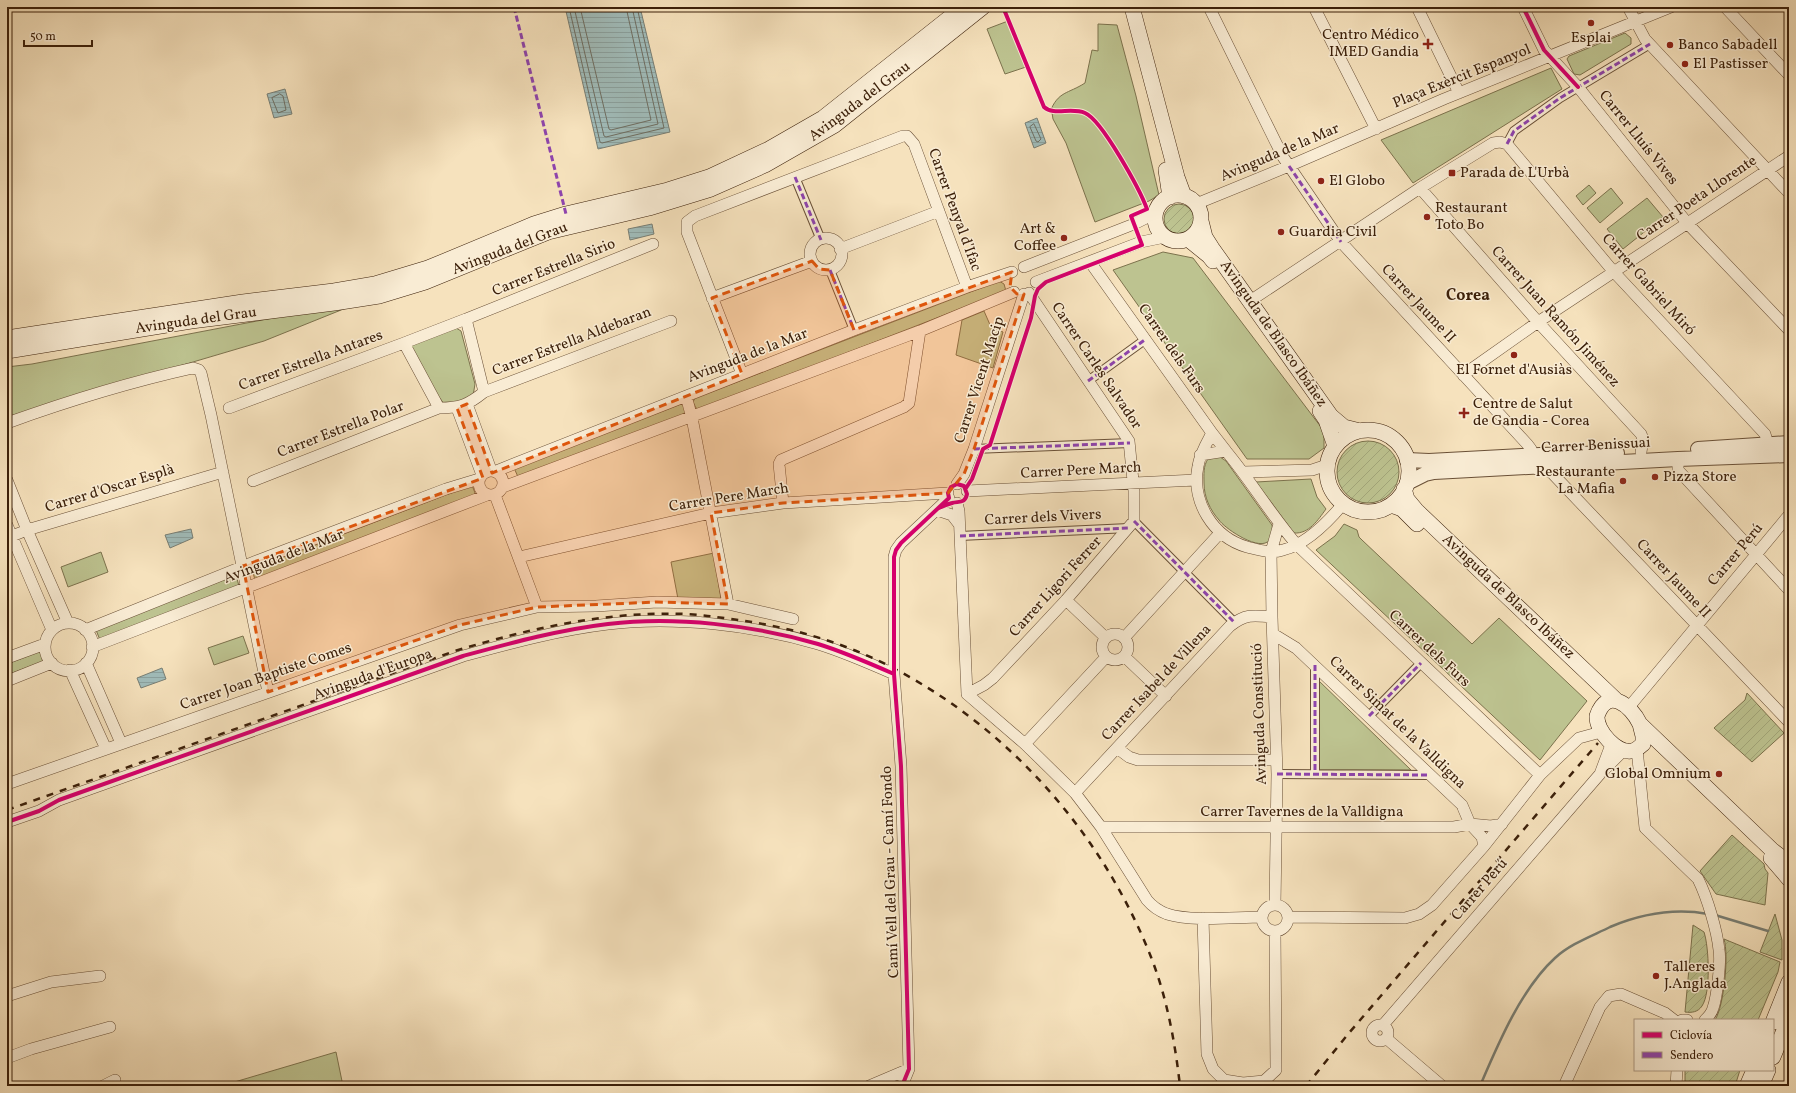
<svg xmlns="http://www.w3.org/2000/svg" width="1796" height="1093" font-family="Vollkorn,serif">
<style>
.green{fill:#bdc390;stroke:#7c724d}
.garden{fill:url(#garden-furrows);stroke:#7c724d}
.water{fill:url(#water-rules);stroke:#787e74}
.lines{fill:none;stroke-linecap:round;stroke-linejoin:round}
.shore{stroke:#6e6e62;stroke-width:1}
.stream{stroke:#787e74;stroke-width:2.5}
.pedestrian-casing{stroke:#6a5037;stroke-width:10}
.minor-casing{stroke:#6a5037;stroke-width:12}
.tertiary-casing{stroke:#6a5037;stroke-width:16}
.secondary-casing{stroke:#3c200a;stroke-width:16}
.pedestrian{stroke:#f9ecd4;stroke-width:8}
.minor{stroke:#f9ecd4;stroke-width:11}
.tertiary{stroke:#f9ecd4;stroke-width:14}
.secondary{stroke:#f9ecd4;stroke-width:15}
.rail{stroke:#3c200a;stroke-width:2.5;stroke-dasharray:7 7;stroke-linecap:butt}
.quiet{stroke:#8e44ad;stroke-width:3;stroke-dasharray:6 3;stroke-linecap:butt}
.cycleway-casing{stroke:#f9ecd4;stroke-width:6}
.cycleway{stroke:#d6006c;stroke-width:4}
.marked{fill:#df560c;fill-opacity:0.2;stroke:#df560c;stroke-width:3;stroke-dasharray:8 5;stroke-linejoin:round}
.poi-dot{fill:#8f2418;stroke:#f9ecd4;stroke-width:1.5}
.labels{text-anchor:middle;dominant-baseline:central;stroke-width:3;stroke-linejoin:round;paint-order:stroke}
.poi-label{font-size:15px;fill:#3c200a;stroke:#f9ecd4;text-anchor:start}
.street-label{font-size:15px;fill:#3c200a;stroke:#f9ecd4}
.neighbourhood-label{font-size:16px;font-weight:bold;fill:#3c200a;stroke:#f9ecd4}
</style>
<defs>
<pattern id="garden-furrows" width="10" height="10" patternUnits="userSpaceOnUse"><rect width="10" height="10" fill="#bdc390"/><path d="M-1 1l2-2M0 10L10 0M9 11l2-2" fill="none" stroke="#a3a77b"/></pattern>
<pattern id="water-rules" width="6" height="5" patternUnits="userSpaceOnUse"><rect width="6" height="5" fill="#a0bcba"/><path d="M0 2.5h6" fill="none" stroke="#8ba19f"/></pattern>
</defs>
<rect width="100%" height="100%" fill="#f6e2bd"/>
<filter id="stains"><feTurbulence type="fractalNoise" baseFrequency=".005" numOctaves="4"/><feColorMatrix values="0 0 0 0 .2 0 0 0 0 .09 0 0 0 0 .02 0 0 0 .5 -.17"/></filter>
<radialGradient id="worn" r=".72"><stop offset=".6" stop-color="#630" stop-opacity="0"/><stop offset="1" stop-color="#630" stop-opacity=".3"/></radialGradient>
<!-- green -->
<path class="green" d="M 1008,21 L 1026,67 L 1005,74 L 987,29 Z
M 1098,24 L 1117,25 L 1136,96 L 1159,195 L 1149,201 L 1095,222 L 1066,143 L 1053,119 L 1052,113 L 1050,112 C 1058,91 1068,94 1085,83 L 1092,50 L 1098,51 Z
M 1625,33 L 1631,38 L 1631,44 L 1580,75 L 1574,74 L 1567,59 L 1569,56 Z
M 1551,68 L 1562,89 L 1413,183 L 1381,140 Z
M 1589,185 L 1596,193 L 1583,205 L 1576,196 Z
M 1611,188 L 1623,203 L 1600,223 L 1587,208 Z
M 1647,198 L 1663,217 L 1623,249 L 1607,229 Z
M 1163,252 L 1193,258 L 1324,431 L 1324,448 L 1309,459 L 1247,459 L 1113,270 Z
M 999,281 L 1004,284 L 1006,291 L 700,410 L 696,408 L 693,402 L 695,398 Z
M 351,306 L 264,341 L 7,417 L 7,367 L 32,364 L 278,317 Z
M 984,311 L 991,327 L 1003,332 L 993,368 L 956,355 L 962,320 Z
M 453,326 L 461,331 L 475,384 L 473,396 L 459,403 L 445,405 L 432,388 L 411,347 L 412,343 Z
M 686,402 L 686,415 L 519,479 L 514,468 Z
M 1220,457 L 1226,461 L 1272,525 C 1273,530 1272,532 1271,537 C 1265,556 1225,529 1219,520 C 1210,510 1204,497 1204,483 C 1204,475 1203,466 1208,459 Z
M 1311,479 L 1317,497 L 1326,509 C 1318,520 1309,534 1294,533 L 1256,482 Z
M 472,485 L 475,493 L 473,496 L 255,580 L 252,569 Z
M 1344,524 L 1357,530 L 1359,537 L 1362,540 L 1472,644 L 1499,618 L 1587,701 L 1540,760 L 1316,550 L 1335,536 Z
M 101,552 L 108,572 L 68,587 L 61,567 Z
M 714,553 L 721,599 L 678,599 L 671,562 Z
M 236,575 L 239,586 L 100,640 L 96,630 Z
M 243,636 L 249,653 L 214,665 L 208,648 Z
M 43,650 L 47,660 L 7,675 L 7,664 Z
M 1318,680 L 1411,770 L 1319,770 Z
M 336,1052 L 343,1086 L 221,1086 Z"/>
<!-- garden -->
<path class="garden" d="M1164 219a15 15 0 1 1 30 0a15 15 0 1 1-30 0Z
M1337 472a31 31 0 1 1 62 0a31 31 0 1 1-62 0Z
M 1747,693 L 1784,733 L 1752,762 L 1714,728 L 1745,700 Z
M 1732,835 L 1764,864 L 1765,869 L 1768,873 L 1765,905 L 1716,894 L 1700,871 Z
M 1775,914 L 1782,940 L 1782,960 L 1760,952 Z
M 1693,925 L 1704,932 C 1709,947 1711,993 1702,1006 C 1698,1012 1692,1013 1685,1012 Z
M 1724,939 L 1780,962 L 1778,972 L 1758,1020 L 1715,1020 C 1724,1006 1729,955 1724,939 Z
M 1685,1070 L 1740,1070 L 1735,1086 L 1685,1086 Z"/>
<!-- water -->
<path class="water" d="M 565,7 L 640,7 L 670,132 L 598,149 Z
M 285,89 L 292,114 L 274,118 L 267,94 Z
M 1037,118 L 1046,143 L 1034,148 L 1025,123 Z
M 652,224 L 654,234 L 630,240 L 628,229 Z
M 191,529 L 193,538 L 170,548 L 165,535 Z
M 162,668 L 166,679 L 141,688 L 137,678 Z"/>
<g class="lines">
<!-- shore -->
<path class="shore" d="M 569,7 L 600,142 L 602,143 L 664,128 L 637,7
M 574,7 L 604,136 L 606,137 L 658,124 L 632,7
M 580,7 L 609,129 L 611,130 L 651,120 L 626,7
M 280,94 L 283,96 L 286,110 L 278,113 L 272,98 Z
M 1034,124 L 1041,139 L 1038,142 L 1036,141 L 1030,127 Z"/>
<!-- stream -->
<path class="stream" d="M 1715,915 L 1768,931
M 1480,1086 C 1498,1044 1521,989 1555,958 C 1570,944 1592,936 1610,927 C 1641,914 1675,908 1708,914"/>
<!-- pedestrian casing -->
<g class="pedestrian-casing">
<path id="pedestrian" d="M 1507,144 L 1514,131 L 1560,98 L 1650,44
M 795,177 L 821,240
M 830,270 L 854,330
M 1088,381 L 1146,339
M 974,449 L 1130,443
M 1134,521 L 1234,622
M 960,536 L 1129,528
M 1315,665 L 1315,774
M 1369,716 L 1421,663
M 1277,774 L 1429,775"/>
</g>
<!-- minor casing -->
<g class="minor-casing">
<path id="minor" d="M 1209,7 L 1283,157 L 1341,242 L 1528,445 L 1531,449 L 1532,456
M 1314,7 L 1376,129
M 1417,7 L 1459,93
M 1523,7 L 1544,50 L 1578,87 L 1688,224 L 1789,330
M 1628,7 L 1645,39 L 1789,193
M 1725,7 L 1789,75
M 1420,188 L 1538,322 L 1641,434 L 1643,439 L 1641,452
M 1196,204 L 1289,166 L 1444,99 L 1671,7
M810 254a16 16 0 1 1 32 0a16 16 0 1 1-32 0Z
M 840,249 L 939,211
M 1090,262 L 1212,433 C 1206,444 1200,454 1198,466 C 1191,502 1213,537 1247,547 C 1259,550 1271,554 1283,550 C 1307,544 1328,522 1343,504
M 1024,267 L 1134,224 L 1156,213
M 1036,282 L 1141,242 L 1165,237
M 712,298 L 812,261
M 1250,301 L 1420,188 L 1493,143 L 1500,142 L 1507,144 L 1613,271 L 1765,434 L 1768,444
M 466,319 L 653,244
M 742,374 L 687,232 L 687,222 L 695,216 L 903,136 L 907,136 L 914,144 L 967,287
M 1463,375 L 1538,322 L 1789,156
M 484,392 L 671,321
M 686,396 L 692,418 L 728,604
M 467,404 L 491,470
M 229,408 L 404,343
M 457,408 L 482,475
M 7,423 C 68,401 130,382 193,368 L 199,370 L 201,373 L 211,415 L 268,692
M 1212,433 L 1226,451
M 1200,455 L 1226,451 C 1251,481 1271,515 1297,545 L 1540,775
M 1678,459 L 1678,470 L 1789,590
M 1537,469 L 1551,472 L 1789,722
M479 483a12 12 0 1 1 24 0a12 12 0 1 1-24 0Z
M 496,471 L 854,330 L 967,287 L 1012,272
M 1243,472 L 1312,470 L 1327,465
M 7,480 L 27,530 L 68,623
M 253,481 L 439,408 C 460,408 468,405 484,392 L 466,319 L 404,343 L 439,408
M 957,484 L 964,474 L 974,449 L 1024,294
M 503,487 L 920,331 L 1014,292
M 967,491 L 1196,480
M 495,495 L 537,607
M 783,503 L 779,464 L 781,460 L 904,407 L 909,403 L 920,331
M 957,503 L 959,511 L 967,694
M 937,510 L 952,515 L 959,524
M 7,525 L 52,630
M 7,538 L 27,530 L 223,472
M 519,557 L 711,513 L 783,503 L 948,493
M 1066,600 L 1106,638
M45 647a24 24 0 1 1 48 0a24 24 0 1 1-48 0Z
M 85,630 L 259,560 L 446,489 L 479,479
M1102 647a13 13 0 1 1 26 0a13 13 0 1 1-26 0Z
M 1273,634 L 1296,648 L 1462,805 L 1470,824 L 1482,837 L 1484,846
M 1124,638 L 1220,533
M 92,647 L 487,495
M 1125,657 L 1166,696
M 7,658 L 45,644
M 86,663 L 121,743
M 70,670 L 106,749
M 7,681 L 52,663
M 967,694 L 984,685 L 993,678 L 1066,600 L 1134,521 L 1134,491 L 1129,441 L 1029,293
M 967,694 L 1025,744 L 1075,793 L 1101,827 L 1147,900 C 1152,906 1159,911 1167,914 C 1192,922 1235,917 1262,917
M 1629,707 L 1789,515
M 1025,744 L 1106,657
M 1117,748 L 1129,757 L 1138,760 L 1276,760
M 1637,749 L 1645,828 L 1698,879 C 1707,897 1717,930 1719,950 C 1721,961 1717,997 1713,1008 C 1712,1013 1709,1016 1705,1020
M 1603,771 L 1624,750
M 7,784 L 460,625 L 537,607 L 596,606 L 657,602 L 728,604 L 793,619
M 1075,793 L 1230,626 C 1245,614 1253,615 1272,617
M 7,822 L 39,811 L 59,800 L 463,656 C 511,643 558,630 608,624 C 675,616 753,625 818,644 C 844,652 869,663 894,674
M 1101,827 L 1454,827 L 1470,824 L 1491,826 L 1502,824
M1262 918a13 13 0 1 1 26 0a13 13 0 1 1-26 0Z
M 1275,905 L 1277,774 L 1272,617 L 1271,552 L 1279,524
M 1288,917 L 1405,918 L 1419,914 L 1432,905 L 1484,846 L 1540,775 L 1579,738 L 1601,732
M 1203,918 L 1207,1054 L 1213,1069 L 1224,1080 L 1243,1083 L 1264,1081 L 1276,1070 L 1275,931
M 7,996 L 51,982 L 100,976
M 1682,1020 L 1687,1020
M1372 1033a8 8 0 1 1 16 0a8 8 0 1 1-16 0Z
M 1383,1025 L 1600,774 L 1612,742
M 1387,1039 L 1442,1086
M 7,1058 L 31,1049 L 110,1027
M 103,1086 L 115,1080
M 869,1086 L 909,1069
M 902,1086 L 909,1069 L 901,766 L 894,674 L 894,557 L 896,550 L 901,543 L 949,498
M 1564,1086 L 1600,1007 L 1609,996 L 1621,994 L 1665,1013 L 1674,1020
M 1676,1086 L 1677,1070"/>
</g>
<!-- tertiary casing -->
<g class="tertiary-casing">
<path id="tertiary" d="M 1698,449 L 1789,443
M 1407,460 L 1429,461 L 1540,455 L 1617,453
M 1407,483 L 1425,474 L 1434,472 L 1678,459 L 1789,455"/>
</g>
<!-- secondary casing -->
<g class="secondary-casing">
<path id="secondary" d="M 1132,7 L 1177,177 L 1184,196
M 1166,170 L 1170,197
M1155 218a23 23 0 1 1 46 0a23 23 0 1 1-46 0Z
M 1201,221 L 1205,237 L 1212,248 L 1331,416 L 1344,427 L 1360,431
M 1188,239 L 1209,256 L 1213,261
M 7,338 L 243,302 L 334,291 L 375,284 L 428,268 L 534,224 L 566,214 L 668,190 L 709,177 L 769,149 L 823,118 L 963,7
M 7,351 L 191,321 L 334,303 L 379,296 L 425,282 L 548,232 L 649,208 L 711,189 L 765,165 L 835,125 L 983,7
M 1320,411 L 1326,420 L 1335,446
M1327 471a41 41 0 1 1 82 0a41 41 0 1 1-82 0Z
M 1404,489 L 1407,499 L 1417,511 L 1617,701
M 1391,505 L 1402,509 L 1417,524
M 1640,724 L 1643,736 L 1643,744 C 1639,747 1637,750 1632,751 C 1617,754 1596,731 1597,716 C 1607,686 1631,705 1640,724 L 1772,850 L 1789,863
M 1771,858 L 1789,879
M 1773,1022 L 1789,982
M 1773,1057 L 1789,1018
M 1747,1086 L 1754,1070
M 1761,1086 L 1768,1070"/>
</g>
<!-- pedestrian -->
<use href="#pedestrian" class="pedestrian"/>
<!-- minor -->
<use href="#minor" class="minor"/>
<!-- tertiary -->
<use href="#tertiary" class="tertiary"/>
<!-- secondary -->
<use href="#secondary" class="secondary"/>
<!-- rail -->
<path class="rail" d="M 7,810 L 455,651 C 531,628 607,611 687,614 C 702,615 716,617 731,619 C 787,626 844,642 895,669 C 1011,730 1103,835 1151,957 C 1167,998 1175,1042 1180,1086
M 1306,1086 L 1349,1033 L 1598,743"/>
<!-- quiet -->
<path class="quiet" d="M 514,7 L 566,214
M 1507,144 L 1514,131 L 1560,98 L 1650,44
M 1289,166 L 1341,242
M 795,177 L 821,240
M 830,270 L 854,330
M 1088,381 L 1146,339
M 974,449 L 1130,443
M 1134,521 L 1234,622
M 960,536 L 1129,528
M 1315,665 L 1315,774
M 1369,716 L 1421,663
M 1277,774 L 1429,775"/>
<!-- cycleway casing -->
<g class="cycleway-casing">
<path id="cycleway" d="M 1523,7 L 1544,50 L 1578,87
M 966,488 L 972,479 L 983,449 L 990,445 L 1031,318 L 1035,296 L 1038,289 L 1046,282 L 1142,245 L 1131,216 L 1147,209 C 1140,190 1102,120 1085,113 C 1071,107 1054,116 1044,107 L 1003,7
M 7,822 L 39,811 L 59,800 L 463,656 C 511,643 558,630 608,624 C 675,616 753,625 818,644 C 844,652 869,663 894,674
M 902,1086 L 909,1069 L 901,766 L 894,674 L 894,557 L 896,550 L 901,543 L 949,498 L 948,493 L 951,487 L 957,484 L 964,486 L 967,494 C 965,504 959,501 952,503 C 948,504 943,506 939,508"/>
</g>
<!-- cycleway -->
<use href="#cycleway" class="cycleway"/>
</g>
<!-- marked area -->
<path class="marked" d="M 812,261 L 819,269 L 830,270 L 854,330 L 1012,272 L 1010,287 L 1017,294 L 1024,294 L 974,449 L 964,474 L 948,493 L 783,503 L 711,513 L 728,604 L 657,602 L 537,607 L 460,625 L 268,692 L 243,566 L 483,478 L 457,408 L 467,404 L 492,473 L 742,374 L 712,298 Z"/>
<!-- markers -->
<g class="poi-dot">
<circle cx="1591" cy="23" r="4"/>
<path d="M1426 38h4v4h4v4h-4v4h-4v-4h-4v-4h4z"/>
<circle cx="1670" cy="45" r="4"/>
<circle cx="1685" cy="64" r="4"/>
<rect x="1448" y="169" width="8" height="8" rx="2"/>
<circle cx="1321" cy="181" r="4"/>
<circle cx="1427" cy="217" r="4"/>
<circle cx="1281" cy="232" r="4"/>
<circle cx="1064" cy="238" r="4"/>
<circle cx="1514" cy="355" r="4"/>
<path d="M1462 407h4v4h4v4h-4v4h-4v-4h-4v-4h4z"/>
<circle cx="1655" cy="477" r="4"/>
<circle cx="1623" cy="481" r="4"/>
<circle cx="1719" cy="774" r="4"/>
<circle cx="1656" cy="976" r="4"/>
</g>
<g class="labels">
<!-- poi labels -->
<g class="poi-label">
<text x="1419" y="35" text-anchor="end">Centro Médico<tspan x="1419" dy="17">IMED Gandia</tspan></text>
<text x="1591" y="38" text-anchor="middle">Esplai</text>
<text x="1678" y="45">Banco Sabadell</text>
<text x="1693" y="64">El Pastisser</text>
<text x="1460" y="173">Parada de L'Urbà</text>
<text x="1329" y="181">El Globo</text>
<text x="1435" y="208">Restaurant<tspan x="1435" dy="17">Toto Bo</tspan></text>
<text x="1056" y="229" text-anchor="end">Art &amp;<tspan x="1056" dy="17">Coffee</tspan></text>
<text x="1289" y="232">Guardia Civil</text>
<text x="1514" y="370" text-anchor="middle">El Fornet d'Ausiàs</text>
<text x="1473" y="404">Centre de Salut<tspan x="1473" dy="17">de Gandia - Corea</tspan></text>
<text x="1615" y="472" text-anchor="end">Restaurante<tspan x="1615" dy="17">La Mafia</tspan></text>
<text x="1663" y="477">Pizza Store</text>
<text x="1711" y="774" text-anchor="end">Global Omnium</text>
<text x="1664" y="967">Talleres<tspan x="1664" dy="17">J.Anglada</tspan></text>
</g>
<!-- street labels -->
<g class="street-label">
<text transform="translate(1462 77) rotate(-22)">Plaça Exèrcit Espanyol</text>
<text transform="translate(860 102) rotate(-37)">Avinguda del Grau</text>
<text transform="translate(1638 138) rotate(51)">Carrer Lluís Vives</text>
<text transform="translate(1280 153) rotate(-23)">Avinguda de la Mar</text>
<text transform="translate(1697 199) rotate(-34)">Carrer Poeta Llorente</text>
<text transform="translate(954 210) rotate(70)">Carrer Penyal d'Ifac</text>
<text transform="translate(510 249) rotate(-21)">Avinguda del Grau</text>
<text transform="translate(554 268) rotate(-22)">Carrer Estrella Sirio</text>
<text transform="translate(1648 285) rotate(48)">Carrer Gabriel Miró</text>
<text transform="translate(1418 304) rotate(47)">Carrer Jaume II</text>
<text transform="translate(1555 317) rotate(48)">Carrer Juan Ramón Jiménez</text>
<text transform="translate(196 321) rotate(-8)">Avinguda del Grau</text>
<text transform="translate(1273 334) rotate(55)">Avinguda de Blasco Ibáñez</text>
<text transform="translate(572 342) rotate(-21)">Carrer Estrella Aldebaran</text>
<text transform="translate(1171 349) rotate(55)">Carrer dels Furs</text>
<text transform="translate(748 356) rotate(-21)">Avinguda de la Mar</text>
<text transform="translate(311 361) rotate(-20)">Carrer Estrella Antares</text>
<text transform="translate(1096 366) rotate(56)">Carrer Carles Salvador</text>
<text transform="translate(980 380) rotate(-72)">Carrer Vicent Macip</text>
<text transform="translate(341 430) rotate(-21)">Carrer Estrella Polar</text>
<text transform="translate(1596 446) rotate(-3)">Carrer Benissuai</text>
<text transform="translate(1081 471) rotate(-3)">Carrer Pere March</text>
<text transform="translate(110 489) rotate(-17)">Carrer d'Oscar Esplà</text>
<text transform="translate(729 498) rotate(-9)">Carrer Pere March</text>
<text transform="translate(1043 518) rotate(-3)">Carrer dels Vivers</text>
<text transform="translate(1736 555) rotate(-50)">Carrer Perú</text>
<text transform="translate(284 557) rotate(-21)">Avinguda de la Mar</text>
<text transform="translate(1673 579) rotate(47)">Carrer Jaume II</text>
<text transform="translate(1056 587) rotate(-48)">Carrer Ligori Ferrer</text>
<text transform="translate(1508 597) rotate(43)">Avinguda de Blasco Ibáñez</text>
<text transform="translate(1429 649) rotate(43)">Carrer dels Furs</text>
<text transform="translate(373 675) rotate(-20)">Avinguda d'Europa</text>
<text transform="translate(266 677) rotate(-19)">Carrer Joan Baptiste Comes</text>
<text transform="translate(1157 683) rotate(-47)">Carrer Isabel de Villena</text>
<text transform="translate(1260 714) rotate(-92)">Avinguda Constitució</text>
<text transform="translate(1397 723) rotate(44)">Carrer Simat de la Valldigna</text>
<text x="1302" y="812">Carrer Tavernes de la Valldigna</text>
<text transform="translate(891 872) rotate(-92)">Camí Vell del Grau - Camí Fondo</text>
<text transform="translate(1480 890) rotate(-49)">Carrer Perú</text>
</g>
<!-- neighbourhood labels -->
<g class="neighbourhood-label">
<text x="1468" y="296">Corea</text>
</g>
</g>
<!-- margin -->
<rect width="1796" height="1093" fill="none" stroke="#f6e2bd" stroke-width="24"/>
<rect x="8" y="8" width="1780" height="1077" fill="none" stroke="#3c200a" stroke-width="2"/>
<rect x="12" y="12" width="1772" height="1069" fill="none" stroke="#3c200a"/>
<!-- legend -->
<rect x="1634" y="1019" width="140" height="52" fill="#f9ecd4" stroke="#ad9a83"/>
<rect x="1642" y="1032" width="20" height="6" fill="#d6006c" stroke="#ad9a83"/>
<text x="1670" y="1039" font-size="12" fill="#3c200a">Ciclovía</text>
<rect x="1642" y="1052" width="20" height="6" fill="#8e44ad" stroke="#ad9a83"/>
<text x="1670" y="1059" font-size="12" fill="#3c200a">Sendero</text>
<!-- scale -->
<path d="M24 40v6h68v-6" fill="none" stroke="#3c200a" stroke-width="2"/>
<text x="30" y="40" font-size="12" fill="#3c200a" stroke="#f9ecd4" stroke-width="3" paint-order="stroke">50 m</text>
<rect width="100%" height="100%" filter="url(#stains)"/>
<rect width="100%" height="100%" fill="url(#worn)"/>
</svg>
